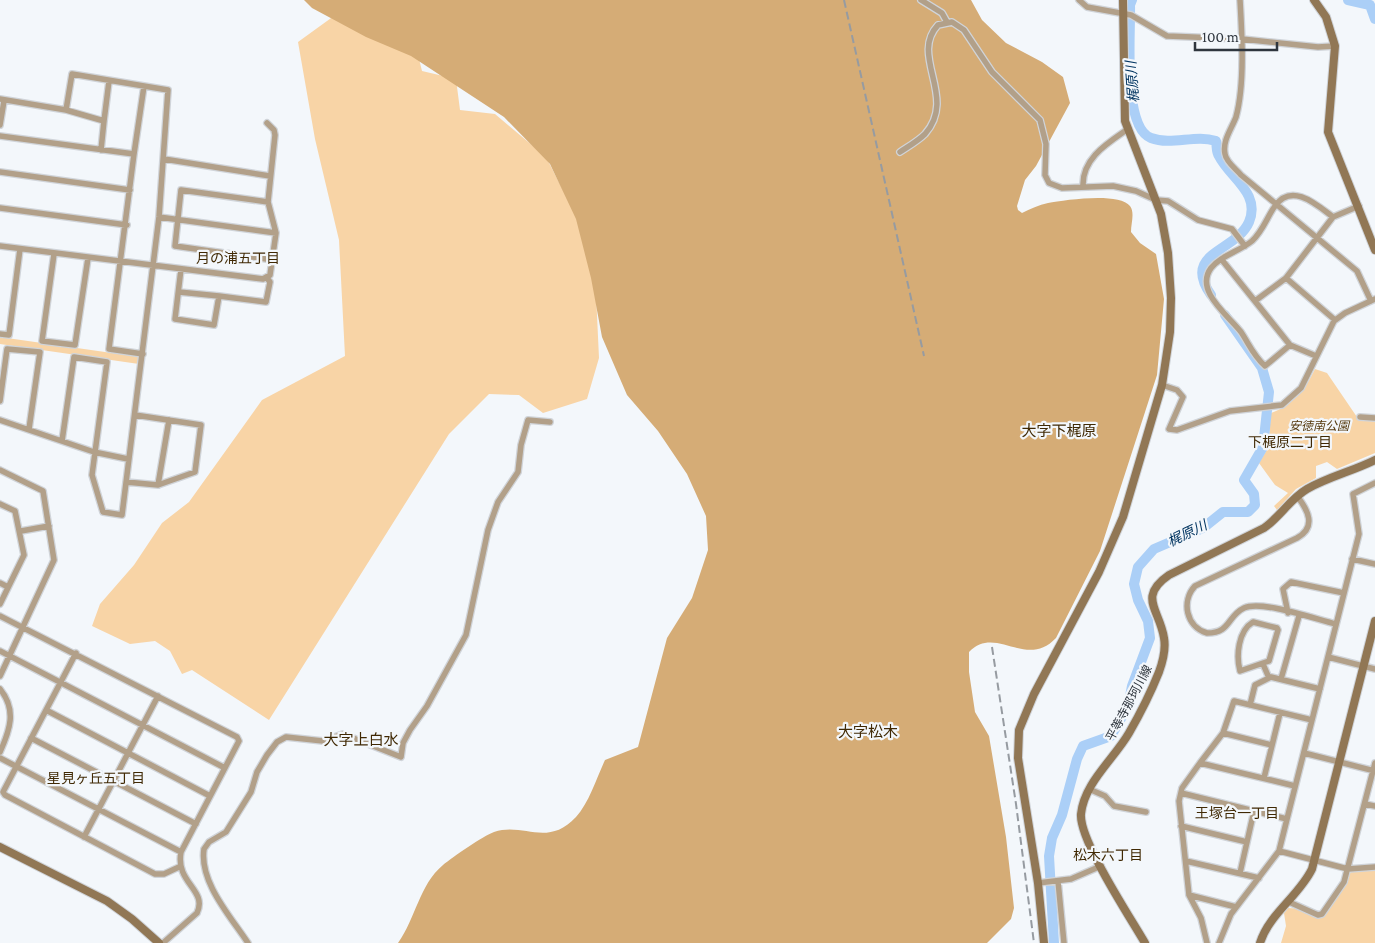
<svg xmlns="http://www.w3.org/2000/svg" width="1375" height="943" font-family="'Crimson Pro','Noto Sans JP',serif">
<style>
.green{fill:#f8d4a6}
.forest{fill:#d5ac76}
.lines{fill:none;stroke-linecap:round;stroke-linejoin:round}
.stream{stroke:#86a1c0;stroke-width:2}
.river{stroke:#abcff7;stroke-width:10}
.street-casing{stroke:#d0d4d9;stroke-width:8}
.secondary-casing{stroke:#d0d4d9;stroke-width:10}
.street{stroke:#b2a089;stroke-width:5.5}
.secondary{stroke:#917755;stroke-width:8}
.rail{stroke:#969ba1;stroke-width:2;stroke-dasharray:8 4;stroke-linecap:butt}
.labels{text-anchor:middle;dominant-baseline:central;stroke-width:4.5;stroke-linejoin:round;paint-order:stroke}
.park-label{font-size:12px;font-style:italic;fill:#55390e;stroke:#f3f7fb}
.street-label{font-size:12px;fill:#2f363e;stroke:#f3f7fb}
.water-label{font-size:14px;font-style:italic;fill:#023561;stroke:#f3f7fb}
.neighbourhood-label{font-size:14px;fill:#402904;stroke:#f3f7fb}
.quarter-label{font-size:15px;fill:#402904;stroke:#f3f7fb}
</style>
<rect width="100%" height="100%" fill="#f3f7fb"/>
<!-- green -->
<path class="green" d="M 356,0 L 406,7 L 422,71 L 456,79 L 460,110 L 495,114 L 546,157 L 594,251 L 599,358 L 587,399 L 543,413 L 519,395 L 489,394 L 449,434 L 269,720 L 192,670 L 182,674 L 170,651 L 155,641 L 130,644 L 92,626 L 100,604 L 134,565 L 162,523 L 189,502 L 262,400 L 345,356 L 339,240 L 315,139 L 298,42 Z
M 0,337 L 140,357 L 139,364 L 0,344 Z
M 1315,369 L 1327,373 L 1359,420 L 1375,421 L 1375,453 L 1337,469 L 1327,462 L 1316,466 L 1316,478 L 1296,489 L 1277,510 L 1274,506 L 1288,493 L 1275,485 L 1259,463 L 1268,448 L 1271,413 C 1293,405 1305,390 1315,369 Z
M 1375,869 L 1375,943 L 1281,943 L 1286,926 L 1284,913 L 1288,908 L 1303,909 L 1324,916 L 1345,886 L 1351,871 Z"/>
<!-- forest -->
<path class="forest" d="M 304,0 L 971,0 L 982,20 L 1006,43 L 1042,62 L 1063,77 L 1070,103 L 1036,166 L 1025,180 L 1017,206 L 1018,210 L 1022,213 C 1030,209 1039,205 1048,203 C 1065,200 1119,192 1130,206 C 1135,213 1131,223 1131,232 L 1140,243 L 1156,254 L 1164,299 L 1157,375 L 1100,551 L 1056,638 C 1026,670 996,624 969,652 L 969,672 L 975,712 L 989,736 L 1006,837 L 1014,908 L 1011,919 L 987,943 L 398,943 C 416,918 419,885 443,865 C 453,857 483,836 494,832 C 524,822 547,848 576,817 C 589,803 597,777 605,760 L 638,747 L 667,638 L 692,598 L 708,550 L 706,516 L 687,474 L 658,431 L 627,395 L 602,337 L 591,278 L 576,219 L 550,164 L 504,117 L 411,56 L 366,37 L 312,8 Z"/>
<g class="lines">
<!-- stream -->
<path class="stream" d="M 1125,17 L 1130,19"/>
<!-- river -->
<path class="river" d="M 1132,0 L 1130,5 C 1131,33 1122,127 1151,138 C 1172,146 1195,134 1216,141 C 1217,146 1216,152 1219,156 C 1230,178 1261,193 1249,222 C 1236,252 1181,252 1211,295
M 1348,0 L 1370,5 L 1375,19
M 1054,943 L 1049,856 L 1052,838 L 1062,815 L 1077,759 L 1083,746 L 1111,736 L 1128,706 L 1132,686 L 1150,638 L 1148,621 L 1138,600 L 1134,584 L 1138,567 L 1154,549 L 1203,528 L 1223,512 L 1248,512 L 1255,505 L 1254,494 L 1244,480 L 1263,447 L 1269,392 L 1262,368 L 1225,315"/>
<!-- street casing -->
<g class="street-casing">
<path id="street" d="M 921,0 L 942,13 L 947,22
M 1079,0 L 1087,7 L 1131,15 L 1167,36 L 1242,39 L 1318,47 L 1335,46
M 1240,0 C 1242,34 1245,84 1236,117 C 1232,128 1222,141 1225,154 C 1226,162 1236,169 1241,175 L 1357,271 L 1371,301
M 0,99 L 66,110 L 104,121 L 101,150
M 104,121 L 109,81
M 0,125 L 4,101
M 0,136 L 134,154 L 109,349 L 143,354
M 900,152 C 909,146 918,141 925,134 C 958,97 909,56 938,25 L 952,22 L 964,30 L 992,72 L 1040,120 L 1046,144 L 1045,175 L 1049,183 L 1062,188 L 1113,186 L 1136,191 L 1156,200 L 1168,201 L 1198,220 L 1232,229 L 1245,246
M 134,154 L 144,86
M 164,159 L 270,176
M 0,172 L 130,190
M 1083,186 C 1082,158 1108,143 1128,129
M 268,202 L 181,190 L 175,246 L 273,260
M 0,208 L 127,225
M 159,217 L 276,233
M 0,246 L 263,279 L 270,275 L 276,233 L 268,202 L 275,135 L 274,130 L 267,123
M 54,254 L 42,341 L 75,345 L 88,258
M 1222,260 L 1290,345
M 181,269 L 175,319 L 214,325 L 219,296 L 266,302 L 270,282 L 267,278
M 1286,278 L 1335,320
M 179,292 L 219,296
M 1255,301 L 1286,278 L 1333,217 L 1359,206
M 0,334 L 9,335 L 20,249
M 1316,356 L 1290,345 L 1265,366 C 1253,355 1249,344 1241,332 C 1229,316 1194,291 1211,268 C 1220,256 1240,251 1252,241 C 1263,231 1267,217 1275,206 C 1292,182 1317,205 1333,217
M 1162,385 L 1177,390 L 1183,397 L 1169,429 L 1177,430 L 1230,411 L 1282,405 L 1301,388 L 1334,321 L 1345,313 L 1375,299
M 0,401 L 7,349 L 40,352 L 29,429
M 1360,417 L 1375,418
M 0,420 L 94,452 L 128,459
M 62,441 L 74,357 L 107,362 L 92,475 L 103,512 L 122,515 L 159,217 L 168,90 L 72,74 L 66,110
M 0,470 L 43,491 L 54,560 L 0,676
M 126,482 L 158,485 L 195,472 L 201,425 L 135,415
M 158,485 L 169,420
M 1297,496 C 1308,510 1317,527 1297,538 L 1195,586 C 1181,601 1186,627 1207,633 C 1231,633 1227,616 1244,608 C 1262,600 1315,619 1336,624
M 0,504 L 15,511 L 24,555 L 0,604
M 21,531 L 49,526
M 1352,559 L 1375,564
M 0,583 L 8,587
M 1288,613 L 1283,589 L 1291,582 L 1344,593
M 0,616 L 237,737 L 239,741 L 181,852 C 175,883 208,890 197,913 L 163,943
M 1253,622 L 1277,628 L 1278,630 L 1269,661 L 1240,671 C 1236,656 1238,631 1253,622 Z
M 0,651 L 225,768
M 76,653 L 3,792 L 5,795 L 155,874 L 164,874 L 179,867
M 1328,657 L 1375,669
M 1263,664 L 1269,678
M 1281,679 L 1299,616
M 0,689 C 17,710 10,730 0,752
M 1250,705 L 1255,685 L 1271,677 L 1320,689
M 46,710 L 210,796
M 1223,733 L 1272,745
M 31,738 L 196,824
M 1304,753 L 1375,771
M 0,758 L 181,852
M 1200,763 L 1223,733 L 1234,701 L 1312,720
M 1264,778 L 1280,713
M 1089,789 L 1105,796 L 1114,806 L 1146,812
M 1181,793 L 1287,819 L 1279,851 L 1231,914 L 1219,943
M 1365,804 L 1375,806
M 1287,819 L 1359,534 L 1353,494 L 1375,483
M 1181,826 L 1247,842
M 84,837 L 158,696
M 1279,851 L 1348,869 L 1375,867
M 1186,861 L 1259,878
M 1240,873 L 1254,811
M 1058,881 L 1064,943
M 1038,883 L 1071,879 L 1101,866
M 1189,895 L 1179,801 L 1182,788 L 1200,763 L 1295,786
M 1289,902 L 1318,915 L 1322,914 L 1344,882 L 1375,763
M 248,943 C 231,917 199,882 204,849 L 209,842 L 226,832 L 251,792 L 257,772 L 267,755 L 277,742 L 286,737 L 323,741 L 343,734 L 401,757 L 403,743 L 410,730 L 427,706 L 466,635 L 488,530 L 498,502 L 518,472 L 521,445 L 528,420 L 550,422
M 1207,943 L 1201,918 L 1189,895 L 1236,907"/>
</g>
<!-- secondary casing -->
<g class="secondary-casing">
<path id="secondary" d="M 1314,0 L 1326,17 L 1335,46 L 1328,132 L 1375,250
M 0,847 L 107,901 L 132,919 L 159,943
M 1044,943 L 1038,883 L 1018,758 L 1019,730 L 1034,694 L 1099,572 L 1123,517 L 1162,385 L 1170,332 L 1171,298 L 1168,253 L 1161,214 L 1125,121 L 1123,0
M 1145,943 C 1130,917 1079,840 1081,814 C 1084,783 1114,759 1129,733 C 1140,714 1151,692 1159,672 C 1163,661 1166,649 1164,638 C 1160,610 1137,597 1169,575 L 1264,528 C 1280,517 1290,499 1307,489 C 1328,477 1353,471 1375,460
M 1260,943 C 1269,914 1299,896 1312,869 L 1375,621"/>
</g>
<!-- street -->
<use href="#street" class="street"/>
<!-- secondary -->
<use href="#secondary" class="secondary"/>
<!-- rail -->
<path class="rail" d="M 844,0 L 924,356
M 992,647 L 1016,804 L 1034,943"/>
</g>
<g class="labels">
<!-- park labels -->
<g class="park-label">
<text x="1319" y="426">安徳南公園</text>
</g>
<!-- street labels -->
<g class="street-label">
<text transform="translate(1129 703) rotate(-62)">平等寺那珂川線</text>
</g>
<!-- water labels -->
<g class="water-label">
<text transform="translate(1132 82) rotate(-94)">梶原川</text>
<text transform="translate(1187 533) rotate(-26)">梶原川</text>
</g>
<!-- neighbourhood labels -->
<g class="neighbourhood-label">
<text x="238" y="258">月の浦五丁目</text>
<text x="1290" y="442">下梶原二丁目</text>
<text x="96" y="778">星見ヶ丘五丁目</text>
<text x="1237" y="813">王塚台一丁目</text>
<text x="1108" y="855">松木六丁目</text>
</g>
<!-- quarter labels -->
<g class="quarter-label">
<text x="1059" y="431">大字下梶原</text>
<text x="868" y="732">大字松木</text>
<text x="361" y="740">大字上白水</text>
</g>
</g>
<!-- scale -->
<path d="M1195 42v8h82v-8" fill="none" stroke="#2f363e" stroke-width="2.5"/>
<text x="1202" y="42" font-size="15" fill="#2f363e" stroke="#f3f7fb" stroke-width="4" paint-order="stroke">100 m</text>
</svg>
